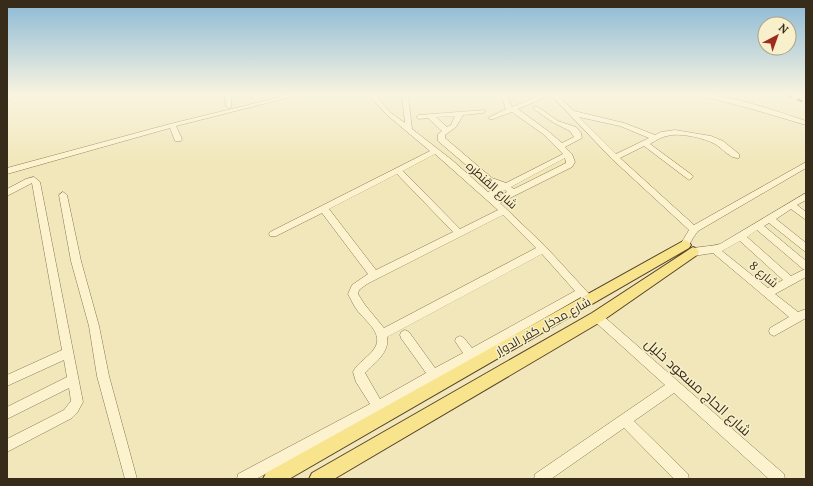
<svg xmlns="http://www.w3.org/2000/svg" width="813" height="486" font-family="Lora,Cairo,serif">
<style>
.lines{fill:none;stroke-linecap:round;stroke-linejoin:round}
.minor-casing{stroke:#897653;stroke-width:1}
.major-casing{stroke:#564329;stroke-width:2}
.minor{fill:#fcf3ce;fill-rule:evenodd}
.major{fill:#f9e48e;fill-rule:evenodd}
.rail{stroke:#372b1a;stroke-width:2;stroke-dasharray:5.5 5.5;stroke-linecap:butt}
.labels{text-anchor:middle;dominant-baseline:central;stroke-width:3;stroke-linejoin:round;paint-order:stroke}
.street-label{font-size:12px;fill:#372b1a;stroke:#f8f0ca}
.near-street-label{font-size:14px;fill:#372b1a;stroke:#f8f0ca}
</style>
<rect width="100%" height="100%" fill="#f1e7ba"/>
<g class="lines">
<!-- minor casing -->
<g class="minor-casing">
<path id="minor" d="M 9,95 L 17,95 L 7,100 L 7,96 Z
M 225,95 L 231,95 L 231,107 L 229,108 L 226,106 Z
M 289,95 L 299,95 L 176,126 L 182,139 L 181,141 L 175,141 L 170,128 L 7,174 L 7,168 L 170,124 Z
M 369,95 L 375,95 L 391,113 L 405,123 L 402,95 L 408,95 L 412,129 L 452,160 L 488,192 L 499,186 L 486,182 L 438,141 L 438,134 L 442,131 L 428,118 L 419,119 L 416,117 L 419,115 L 485,110 L 486,111 L 483,113 L 463,115 L 456,127 L 445,135 L 445,138 L 492,178 L 506,183 L 563,154 L 543,134 L 512,112 L 493,119 L 489,119 L 488,118 L 506,109 L 501,95 L 507,95 L 512,107 L 539,96 L 543,96 L 543,98 L 518,109 L 548,131 L 562,143 L 574,137 L 570,131 L 554,123 L 534,109 L 534,107 L 538,107 L 558,121 L 576,127 L 581,133 L 582,138 L 565,147 L 572,154 L 575,162 L 572,167 L 500,203 L 546,247 L 591,296 L 589,299 L 586,300 L 581,297 L 383,411 L 256,479 L 237,479 L 238,474 L 370,404 L 356,382 L 353,372 C 358,362 368,358 374,349 C 385,334 365,321 357,310 C 353,305 351,299 348,294 L 352,285 L 368,274 L 322,213 L 276,236 L 270,236 L 269,234 L 270,232 L 430,151 L 387,115 ZM 455,116 L 451,125 L 447,127 L 436,117 ZM 435,154 L 498,210 L 460,229 L 403,171 ZM 565,158 L 566,163 L 514,189 L 511,187 ZM 397,174 L 453,232 L 376,270 L 329,209 ZM 505,190 L 507,192 L 495,198 L 493,196 ZM 503,215 L 536,248 L 384,328 L 365,305 L 358,294 L 359,290 L 367,284 ZM 542,254 L 575,291 L 472,348 L 464,338 L 460,336 L 456,338 L 455,341 L 463,353 L 435,368 L 409,332 L 405,330 L 401,332 L 400,335 L 401,338 L 426,373 L 380,399 L 365,373 C 374,363 390,353 387,337 Z
M 551,95 L 557,95 L 574,111 L 624,123 L 655,135 L 661,132 L 675,130 L 711,136 L 723,141 L 739,154 L 739,158 C 730,159 722,148 715,144 C 705,138 678,132 667,136 C 661,137 655,141 650,144 L 692,175 L 693,177 L 689,180 L 644,146 L 620,158 L 694,225 L 806,162 L 806,168 L 698,231 L 693,238 L 688,247 L 682,247 L 680,245 L 689,230 L 612,159 ZM 579,117 L 620,126 L 649,138 L 616,154 Z
M 701,95 C 732,95 776,111 806,121 L 806,125 L 752,109 L 702,96 Z
M 34,177 L 40,182 L 83,402 L 77,413 L 72,418 L 7,452 L 7,439 L 64,410 L 71,401 L 69,388 L 7,419 L 7,407 L 67,377 L 64,360 L 7,386 L 7,375 L 62,350 L 32,183 L 7,196 L 7,189 L 26,179 Z
M 63,192 L 67,195 L 81,261 L 99,326 L 109,376 L 137,479 L 125,479 L 97,376 L 89,326 L 71,261 L 59,195 Z
M 806,193 L 806,200 L 797,205 L 806,212 L 806,220 L 791,209 L 776,219 L 806,243 L 806,252 L 803,250 L 769,223 L 764,226 L 806,261 L 806,277 L 775,294 L 798,312 L 806,309 L 806,318 L 774,336 L 770,334 L 769,331 L 770,328 L 789,317 L 713,253 L 693,256 L 690,255 L 688,252 L 690,249 C 700,246 710,247 720,244 ZM 757,230 L 803,269 L 805,269 L 791,276 L 747,237 ZM 740,241 L 783,280 L 768,288 L 722,251 Z
M 597,313 L 601,314 L 784,474 L 785,479 L 769,479 L 674,393 L 634,421 L 688,474 L 689,479 L 674,479 L 624,428 L 551,479 L 534,479 L 535,474 L 665,385 L 593,320 L 592,317 L 593,314 Z"/>
</g>
<!-- major casing -->
<g class="major-casing">
<path id="major" d="M 685,240 L 689,242 L 691,245 L 689,248 L 289,479 L 263,479 L 266,473 Z
M 693,247 L 697,249 L 699,252 L 697,255 L 602,321 L 334,479 L 309,479 L 312,473 L 592,313 Z"/>
</g>
<!-- minor -->
<use href="#minor" class="minor"/>
<!-- major -->
<use href="#major" class="major"/>
<!-- rail -->
<path class="rail" d="M 787,95 L 806,103"/>
</g>
<!-- sky -->
<linearGradient id="sky" x2="0" y2="1"><stop stop-color="#8bb9d6"/><stop offset="0.58" stop-color="#f9f4e0"/><stop offset="1" stop-color="#f9f4e0" stop-opacity="0"/></linearGradient>
<rect width="813" height="163" fill="url(#sky)"/>
<g class="labels">
<!-- street labels -->
<g class="street-label">
<text transform="translate(492 185) rotate(42)">شارع القنطره</text>
<text transform="translate(764 274) rotate(40)">شارع 8</text>
<text transform="translate(543 326) rotate(-29)">شارع مدخل كفر الدوار</text>
</g>
<!-- near-street labels -->
<g class="near-street-label">
<text transform="translate(698 387) rotate(42)">شارع الحاج مسعود خليل</text>
</g>
</g>
<!-- border -->
<rect width="813" height="486" fill="none" stroke="#372b1a" stroke-width="16"/>
<!-- north arrow -->
<g transform="translate(777 36) rotate(41)"><circle r="19" fill="#f8f0ca" stroke="#aba184"/>
<path d="M0-3L7 15L0 10L-7 15Z" fill="#9d2c1f"/>
<text y="-6" font-size="11" font-weight="bold" text-anchor="middle" fill="#372b1a">N</text>
</g>
</svg>
